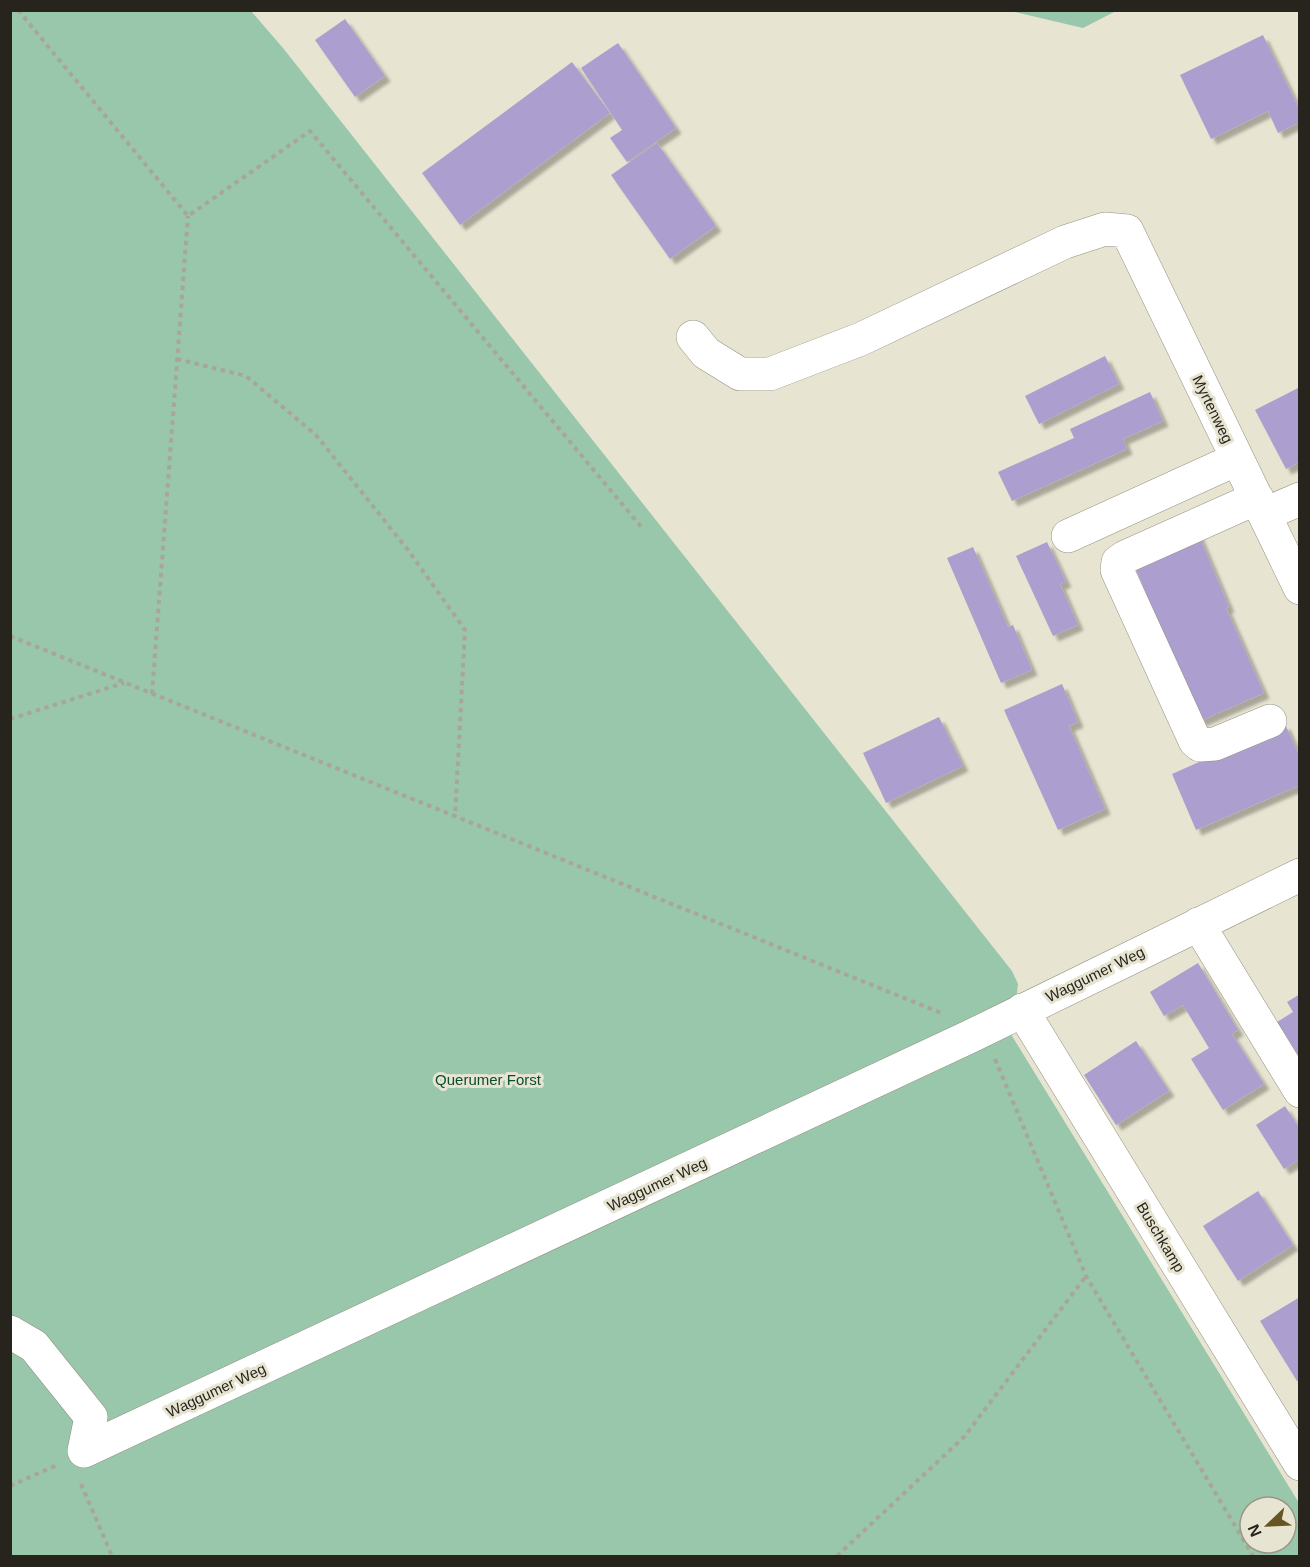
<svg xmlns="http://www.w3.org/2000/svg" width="1310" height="1567" font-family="Helvetica,sans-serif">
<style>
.green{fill:#98c7ab;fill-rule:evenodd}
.building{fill:#ad9ed0;filter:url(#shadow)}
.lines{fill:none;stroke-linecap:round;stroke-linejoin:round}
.minor-casing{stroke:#959281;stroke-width:34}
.path{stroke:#a9a697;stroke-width:4;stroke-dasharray:4.5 4.5;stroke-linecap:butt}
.minor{stroke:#fff;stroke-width:33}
.labels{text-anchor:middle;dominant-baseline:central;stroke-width:6;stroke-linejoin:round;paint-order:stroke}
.street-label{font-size:15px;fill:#26241d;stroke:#e7e4d1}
.park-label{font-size:15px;fill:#094e30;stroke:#e7e4d1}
</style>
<defs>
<filter id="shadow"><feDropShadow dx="5.5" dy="5.5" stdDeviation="1.5" flood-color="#0004"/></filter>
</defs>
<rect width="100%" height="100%" fill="#e7e4d1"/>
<!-- green -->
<path class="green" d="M 11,11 L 251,11 L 283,48 L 1012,971 L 1018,984 L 1012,1036 L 1299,1503 L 1299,1556 L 11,1556 ZM 1250,1507 L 1286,1507 L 1286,1543 L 1250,1543 Z
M 1011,11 L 1116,10 L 1116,11 L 1083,28 Z"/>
<!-- building -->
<path class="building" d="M 345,19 L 385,76 L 355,97 L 315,40 Z
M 1263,35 L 1300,111 L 1300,122 L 1278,133 L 1268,111 L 1211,139 L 1180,75 Z
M 618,43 L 676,128 L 627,162 L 610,138 L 622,130 L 581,68 Z
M 572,62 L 610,113 L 460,225 L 422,173 Z
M 657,143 L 716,226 L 670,259 L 611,175 Z
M 1105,356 L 1119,384 L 1039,424 L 1025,396 Z
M 1300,387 L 1300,462 L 1286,469 L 1255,410 Z
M 1150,392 L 1163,421 L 1123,439 L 1127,449 L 1012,501 L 998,472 L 1074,438 L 1070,429 Z
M 1196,529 L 1229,607 L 1226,608 L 1264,693 L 1200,721 L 1131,558 Z
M 1047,542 L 1066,582 L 1060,584 L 1078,625 L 1053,636 L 1016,556 Z
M 973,547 L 1008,627 L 1013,625 L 1032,670 L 1001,683 L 947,558 Z
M 1062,684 L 1078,722 L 1069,726 L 1105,809 L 1058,830 L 1004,710 Z
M 939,717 L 963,766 L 886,803 L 863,753 Z
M 1285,724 L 1300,757 L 1300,785 L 1196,830 L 1172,774 Z
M 1198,963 L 1238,1030 L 1232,1034 L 1264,1084 L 1223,1110 L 1191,1059 L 1209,1048 L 1183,1005 L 1164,1016 L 1150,992 Z
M 1300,994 L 1300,1058 L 1277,1022 L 1293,1012 L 1287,1002 Z
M 1136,1041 L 1169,1091 L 1116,1125 L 1084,1075 Z
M 1285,1106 L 1300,1129 L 1300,1159 L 1284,1169 L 1256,1125 Z
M 1258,1191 L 1293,1245 L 1238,1281 L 1203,1226 Z
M 1300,1297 L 1300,1380 L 1297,1381 L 1260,1321 Z"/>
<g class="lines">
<!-- minor casing -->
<g class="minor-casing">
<path id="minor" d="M 693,337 L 706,353 L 740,374 L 770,374 L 861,339 L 1065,242 L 1105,229 L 1127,231 L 1300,588
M 1257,498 L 1125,557 L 1118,562 L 1117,570 L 1195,741 L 1200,745 L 1215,744 L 1270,721
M 1265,514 L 1300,499
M 1068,536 L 1237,459
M 1198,924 L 1300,1091
M 1022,1010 L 1300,1464
M 10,1332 L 34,1346 L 91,1417 L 84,1451
M 84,1451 L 969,1037 L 1300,875"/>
</g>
<!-- path -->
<path class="path" d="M 18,10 L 188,216 L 310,131 L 643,529
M 177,359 L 246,376 L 316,435 L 408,550 L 465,630 L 455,817
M 10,636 L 941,1013
M 152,694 L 188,216
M 10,719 L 124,683
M 995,1059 L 1086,1276 L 1253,1556
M 81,1484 L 112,1556
M 10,1486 L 57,1465
M 837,1556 L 964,1437 L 1086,1276"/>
<!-- minor -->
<use href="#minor" class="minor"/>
</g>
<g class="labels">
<!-- street labels -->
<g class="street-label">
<text transform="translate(1213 409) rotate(64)">Myrtenweg</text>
<text transform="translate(1095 974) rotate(-26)">Waggumer Weg</text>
<text transform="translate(657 1184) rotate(-25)">Waggumer Weg</text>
<text transform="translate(1161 1237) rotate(59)">Buschkamp</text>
<text transform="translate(216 1390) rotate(-25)">Waggumer Weg</text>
</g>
<!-- park labels -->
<g class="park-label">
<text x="488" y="1079">Querumer Forst</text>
</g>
</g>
<!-- border -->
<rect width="1310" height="1567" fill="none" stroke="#26241d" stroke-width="24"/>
<!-- north arrow -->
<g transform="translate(1268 1525) rotate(247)"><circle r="28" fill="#e7e4d1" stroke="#9a9789" stroke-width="1.5"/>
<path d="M0-4.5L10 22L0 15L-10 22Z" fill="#665422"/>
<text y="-9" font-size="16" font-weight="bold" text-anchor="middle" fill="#26241d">N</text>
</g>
</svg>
